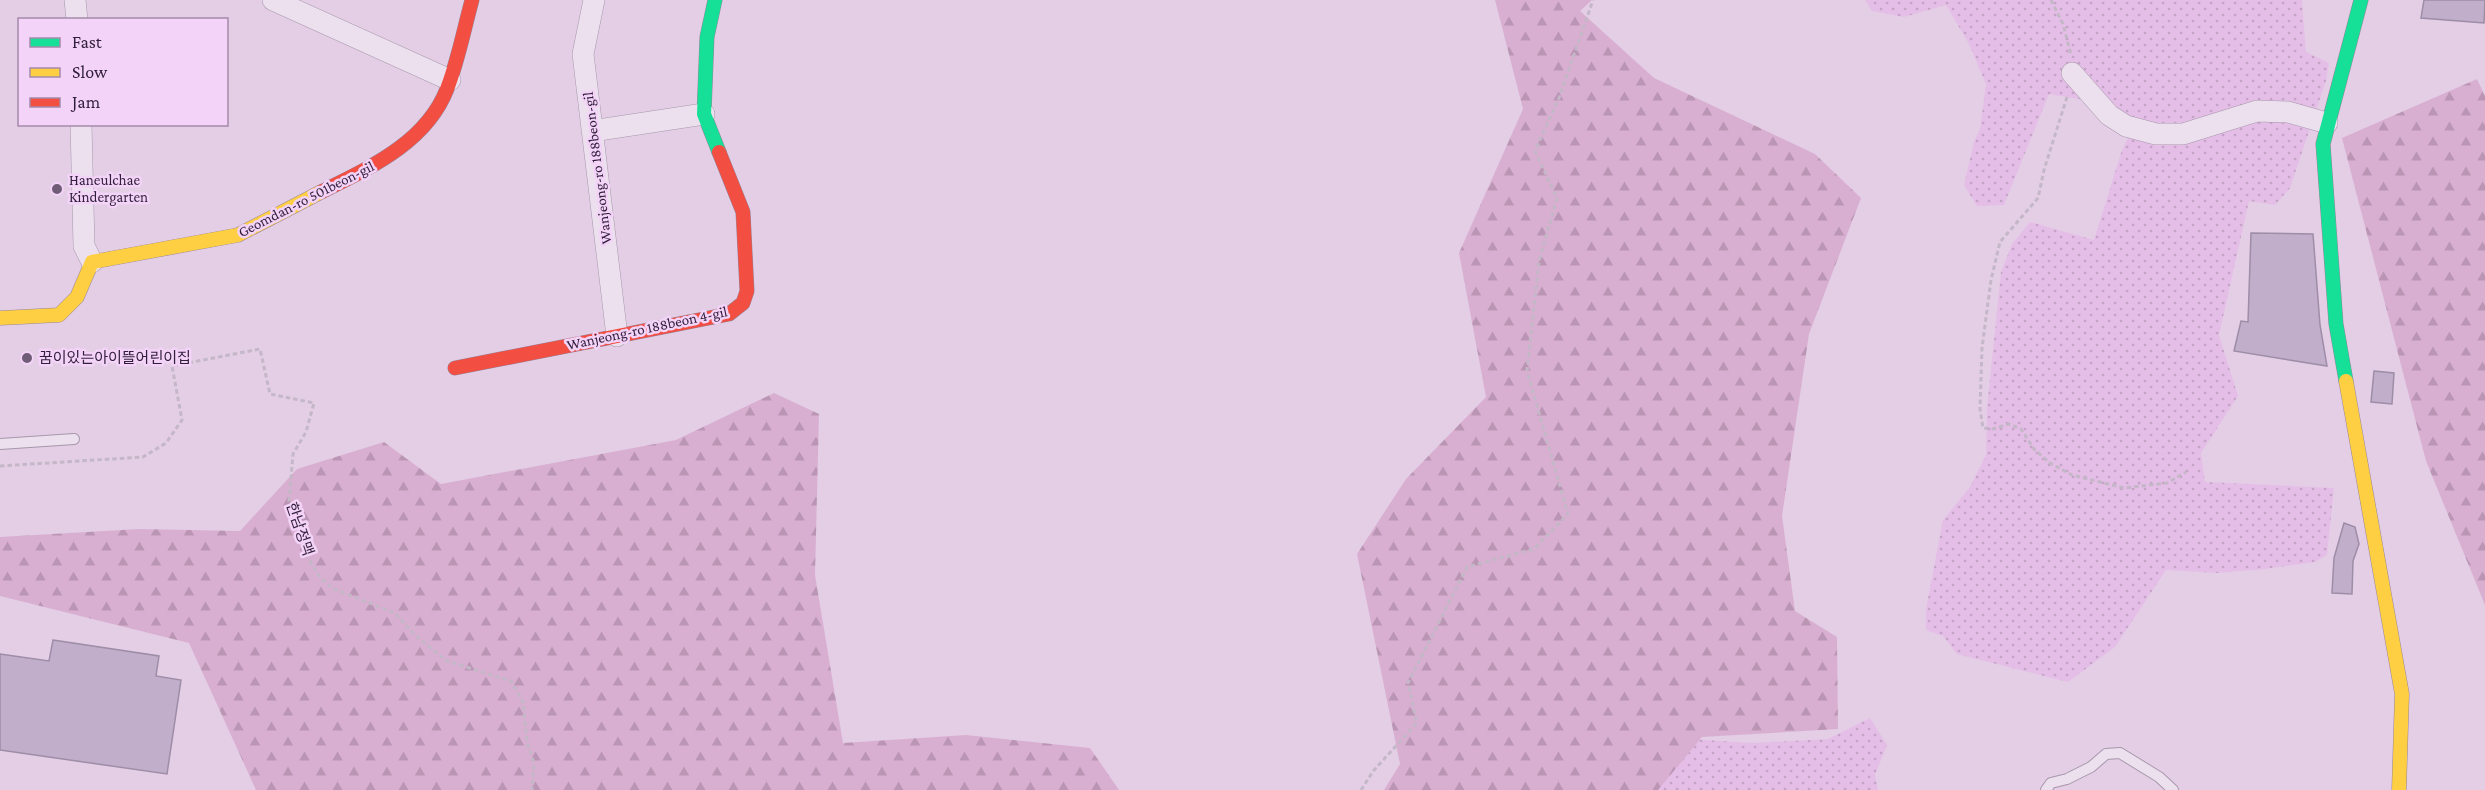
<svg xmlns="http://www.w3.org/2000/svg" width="2485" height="790" font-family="'Crimson Pro','Noto Sans KR',serif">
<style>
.farmland{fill:url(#farmland-dots)}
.forest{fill:url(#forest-firs)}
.building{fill:#c1aeca;stroke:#9e8da7;stroke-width:1.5}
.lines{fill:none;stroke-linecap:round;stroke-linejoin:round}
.lane-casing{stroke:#a797ab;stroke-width:12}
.street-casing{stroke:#a797ab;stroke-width:22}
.fast-casing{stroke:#97869b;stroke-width:15}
.slow-casing{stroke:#97869b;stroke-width:15}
.jam-casing{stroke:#97869b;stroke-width:15}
.path{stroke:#c4b7c7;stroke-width:3;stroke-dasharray:4.5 3;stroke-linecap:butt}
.lane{stroke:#ece0ee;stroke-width:10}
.street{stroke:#ece0ee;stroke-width:21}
.fast{stroke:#16e098;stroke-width:14}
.slow{stroke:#ffcf43;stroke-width:14}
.jam{stroke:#f24e42;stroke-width:14}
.poi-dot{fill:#6f5c77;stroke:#f3d3f7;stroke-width:2}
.labels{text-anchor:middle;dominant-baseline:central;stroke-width:5;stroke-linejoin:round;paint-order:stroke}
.street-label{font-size:15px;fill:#311e3b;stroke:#f3d3f7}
.poi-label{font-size:15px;fill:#311e3b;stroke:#f3d3f7;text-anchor:start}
</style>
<defs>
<pattern id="farmland-dots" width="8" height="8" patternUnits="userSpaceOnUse" patternTransform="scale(1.5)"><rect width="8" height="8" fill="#e5bee7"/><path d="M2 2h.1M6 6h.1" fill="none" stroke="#c5a3c7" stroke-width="1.8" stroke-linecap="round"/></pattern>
<pattern id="forest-firs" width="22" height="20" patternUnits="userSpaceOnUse" patternTransform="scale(1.5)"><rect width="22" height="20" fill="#d9afd1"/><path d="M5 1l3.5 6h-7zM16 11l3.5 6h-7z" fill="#bb96b4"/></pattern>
</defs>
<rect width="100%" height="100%" fill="#e3cee6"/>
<!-- farmland -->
<path class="farmland" d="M 1865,0 L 2302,0 L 2306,52 L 2329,63 L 2326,81 L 2290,188 L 2275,205 L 2249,201 L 2219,335 L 2238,396 L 2201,453 L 2205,482 L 2334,488 L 2327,555 L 2315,562 L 2265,569 L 2217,573 L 2166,570 L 2115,647 L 2068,682 L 1957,654 L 1943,636 L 1926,630 L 1926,609 L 1943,520 L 1970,487 L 1986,455 L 1987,408 L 2001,272 L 2012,244 L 2030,222 L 2094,240 L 2121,153 L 2136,119 L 2109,104 L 2049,94 L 2004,205 L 1977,206 L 1964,185 L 1974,142 L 1980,129 L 1986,84 L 1969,44 L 1946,5 L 1904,17 L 1872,11 Z
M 1870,718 L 1887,745 L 1875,775 L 1878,790 L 1616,790 L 1660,737 L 1752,743 L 1828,739 Z"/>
<!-- forest -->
<path class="forest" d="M 1495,0 L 1592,0 L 1580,11 L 1654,78 L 1815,154 L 1861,198 L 1809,334 L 1782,516 L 1795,611 L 1837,637 L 1838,729 L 1702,737 L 1658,790 L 1384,790 L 1400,764 L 1357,554 L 1406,479 L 1486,397 L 1459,253 L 1523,109 Z
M 2477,79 L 2485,96 L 2485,605 L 2426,461 L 2342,138 Z
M 774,393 L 819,414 L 815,575 L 843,743 L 966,735 L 1090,748 L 1119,790 L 256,790 L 189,643 L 0,596 L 0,537 L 139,529 L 240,531 L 297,469 L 384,442 L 441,484 L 676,440 Z"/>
<!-- building -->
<path class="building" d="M 2424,0 L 2485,0 L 2484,23 L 2421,18 Z
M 2251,233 L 2313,234 L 2320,325 L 2327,366 L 2234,351 L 2241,321 L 2248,322 Z
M 2374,371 L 2394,373 L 2392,404 L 2371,402 Z
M 2344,523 L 2355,527 L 2359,544 L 2353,561 L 2352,594 L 2332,593 L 2334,558 Z
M 53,640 L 159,656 L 156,676 L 181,680 L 167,774 L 0,750 L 0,654 L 49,661 Z"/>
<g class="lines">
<!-- lane casing -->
<g class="lane-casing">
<path id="lane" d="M 0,444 L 74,439
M 2046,790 L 2051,783 L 2067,779 L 2091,767 L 2106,754 L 2120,753 L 2159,777 L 2173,790"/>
</g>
<!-- street casing -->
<g class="street-casing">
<path id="street" d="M 75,0 L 77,20
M 273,0 L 450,80
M 594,0 L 583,54 L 617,336
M 2072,73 L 2109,115 L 2126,126 L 2156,134 L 2183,134 L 2257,111 L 2288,112 L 2327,123
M 81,124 L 84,246 L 92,262
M 592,131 L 704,114"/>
</g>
<!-- fast casing -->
<g class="fast-casing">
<path id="fast" d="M 715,0 L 707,37 L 704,114 L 719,152
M 2346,381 L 2336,324 L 2323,144 L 2361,0"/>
</g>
<!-- slow casing -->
<g class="slow-casing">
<path id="slow" d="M 0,318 L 59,315 L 77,297 L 92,262 L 238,235 L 321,192
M 2346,381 L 2402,694 L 2399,790"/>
</g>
<!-- jam casing -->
<g class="jam-casing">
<path id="jam" d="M 321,192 C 369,168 426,143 447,89 C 458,61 464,29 472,0
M 455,368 L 729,314 L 743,303 L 747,291 L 743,212 L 719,152"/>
</g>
<!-- path -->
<path class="path" d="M 2051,0 L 2063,24 L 2071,55
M 2067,97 L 2044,170 L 2038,198 L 2000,242 L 1991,280 L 1982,348 L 1980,409 L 1983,428 L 1993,429 L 2009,424 L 2021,429 L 2034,449 L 2050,463 L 2072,475 L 2124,488 L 2167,483 L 2186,472
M 0,466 L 143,457 L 166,443 L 182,420 L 172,366 L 260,349 L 270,394 L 314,403 L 306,432 L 293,454 L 289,501 L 298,525 L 305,553 L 321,579 L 334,589 L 395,613 L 415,635 L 447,661 L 511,681 L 523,702 L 527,742 L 534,764 L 532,790
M 1361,790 L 1374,770 L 1417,723 L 1408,683 L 1467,567 L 1534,549 L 1568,514 L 1527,371 L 1539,261 L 1557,198 L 1535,151 L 1559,98 L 1593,0"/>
<!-- lane -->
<use href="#lane" class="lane"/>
<!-- street -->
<use href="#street" class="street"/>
<!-- fast -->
<use href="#fast" class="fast"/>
<!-- slow -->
<use href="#slow" class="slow"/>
<!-- jam -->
<use href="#jam" class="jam"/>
</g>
<!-- markers -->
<g class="poi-dot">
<circle cx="57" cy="189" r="6"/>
<circle cx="27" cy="358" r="6"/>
</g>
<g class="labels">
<!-- street labels -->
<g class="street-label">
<text transform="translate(597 168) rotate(-97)">Wanjeong-ro 188beon-gil</text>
<text transform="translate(306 199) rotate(-27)">Geomdan-ro 501beon-gil</text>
<text transform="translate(647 328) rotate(-12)">Wanjeong-ro 188beon 4-gil</text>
<text transform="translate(300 529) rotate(71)">한남정맥</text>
</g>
<!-- poi labels -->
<g class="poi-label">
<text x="69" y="180">Haneulchae<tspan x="69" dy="17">Kindergarten</tspan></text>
<text x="39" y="358">꿈이있는아이뜰어린이집</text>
</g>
</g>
<!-- legend -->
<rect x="18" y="18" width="210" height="108" fill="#f3d3f7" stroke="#a58bac" stroke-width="1.5"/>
<rect x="30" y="38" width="30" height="9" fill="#16e098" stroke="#a58bac" stroke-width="1.5"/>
<text x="72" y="48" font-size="18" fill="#311e3b">Fast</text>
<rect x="30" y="68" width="30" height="9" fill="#ffcf43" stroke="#a58bac" stroke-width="1.5"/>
<text x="72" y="78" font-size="18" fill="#311e3b">Slow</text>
<rect x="30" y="98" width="30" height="9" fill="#f24e42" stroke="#a58bac" stroke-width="1.5"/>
<text x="72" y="108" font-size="18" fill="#311e3b">Jam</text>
</svg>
